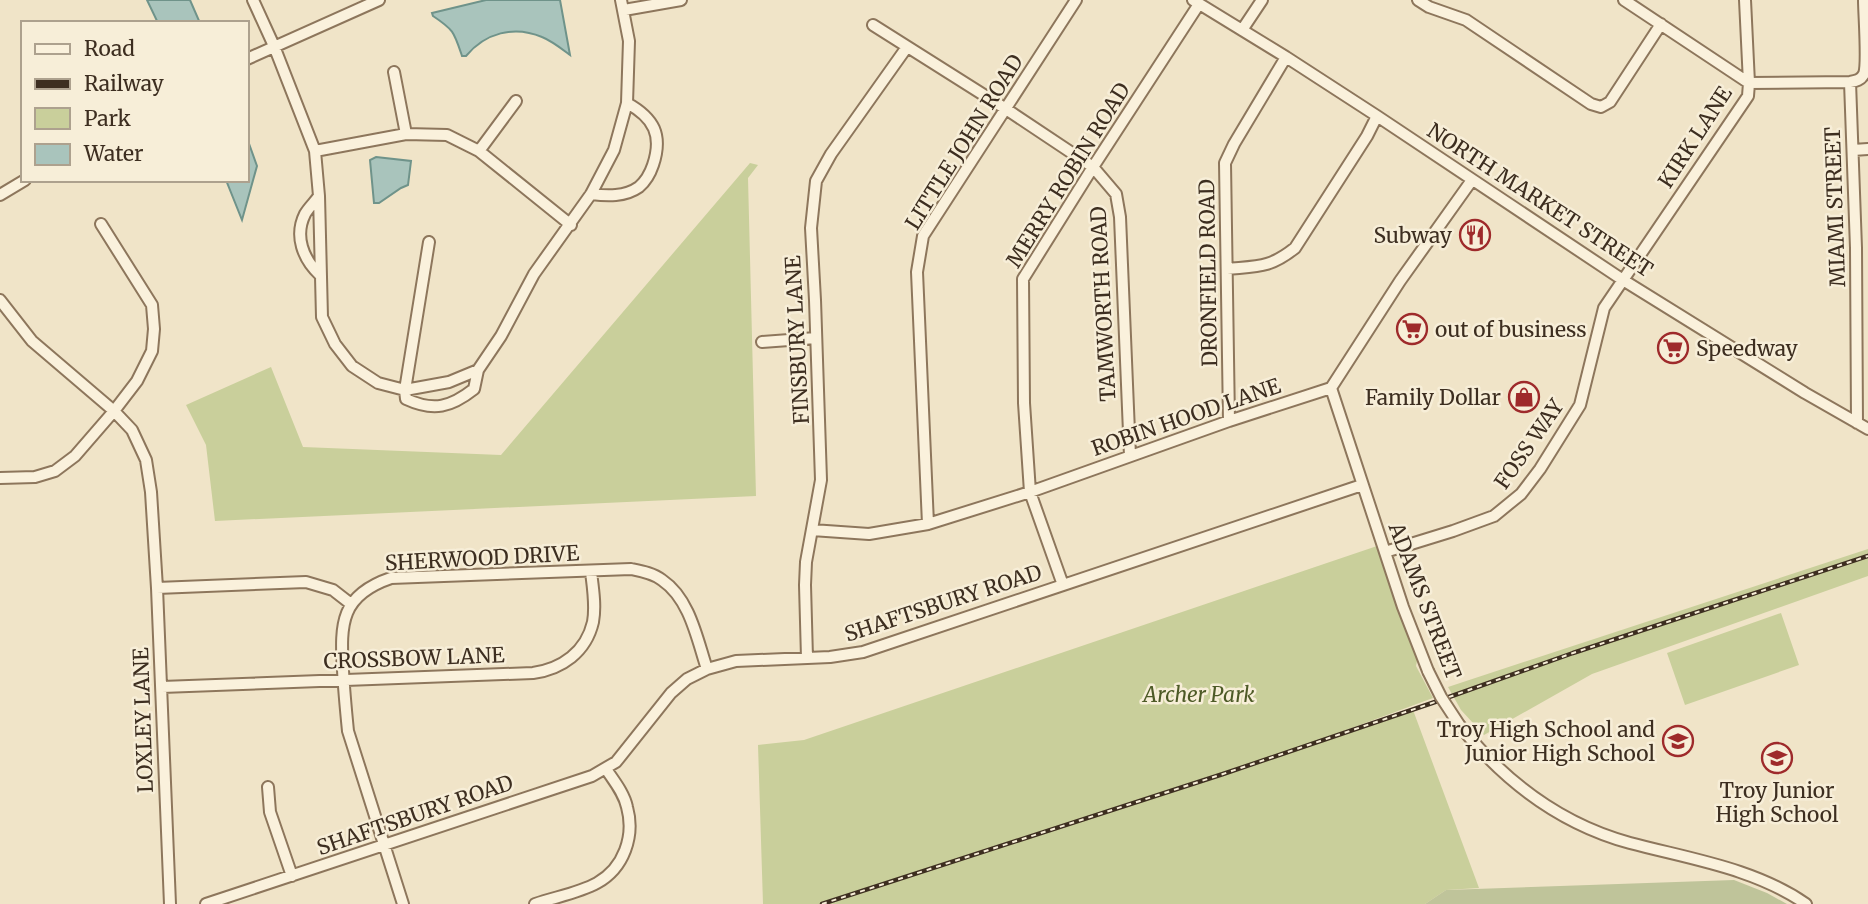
<svg xmlns="http://www.w3.org/2000/svg" width="1868" height="904" font-family="Merriweather,serif">
<style>
.green{fill:#c9cf9b}
.cemetery{fill:#bfc49a}
.water{fill:#a9c4bc;stroke:#6f938a;stroke-width:2}
.lines{fill:none;stroke-linecap:round;stroke-linejoin:round}
.minor-casing{stroke:#8d765c;stroke-width:14}
.minor{stroke:#faf1dc;stroke-width:10}
.rail-casing{stroke:#3d2e20;stroke-width:4.5}
.rail{stroke:#f7eed8;stroke-width:2;stroke-dasharray:5;stroke-linecap:butt}
.minor-bridge-casing{stroke:#8d765c;stroke-width:14;stroke-linecap:butt}
.minor-bridge{stroke:#faf1dc;stroke-width:10}
.labels{text-anchor:middle;dominant-baseline:central;stroke-width:5;stroke-linejoin:round;paint-order:stroke}
.street-label{font-size:21px;fill:#3d2e20;stroke:#f7eed8}
.poi-label{font-size:21px;fill:#3d2e20;stroke:#f7eed8;text-anchor:end}
.park-label{font-size:21px;font-style:italic;fill:#4d5a26;stroke:#f7eed8}
</style>
<rect width="100%" height="100%" fill="#f0e4c8"/>
<!-- green -->
<path class="green" d="M 750,163 L 758,165 L 748,178 L 756,496 L 215,521 L 206,445 L 186,405 L 271,367 L 303,447 L 501,455 Z
M 1383,544 L 1419,651 L 1416,666 L 1433,698 L 1273,757 L 1413,710 L 1479,888 L 1446,890 L 1425,904 L 763,904 L 758,745 L 804,740 Z
M 1868,549 L 1868,576 L 1592,674 L 1484,735 L 1461,710 L 1448,687 Z
M 1781,613 L 1799,665 L 1685,705 L 1667,653 Z"/>
<!-- cemetery -->
<path class="cemetery" d="M 1734,880 L 1767,893 L 1787,904 L 1425,904 L 1446,890 Z"/>
<!-- water -->
<path class="water" d="M 147,0 L 190,0 L 200,23 L 158,23 Z
M 486,0 L 560,0 L 570,55 C 562,49 552,41 542,37 C 514,25 485,33 466,56 L 462,56 C 454,32 454,30 433,16 L 432,13 Z
M 247,138 L 257,166 L 242,220 L 226,180 L 247,180 Z
M 376,157 L 411,161 L 408,185 L 401,188 L 379,203 L 374,203 L 370,160 Z"/>
<g class="lines">
<!-- minor casing -->
<g class="minor-casing">
<path id="minor" d="M 253,0 L 274,46 L 315,151 L 319,196 L 322,317 L 335,344 L 352,366 L 378,383 L 405,390 L 449,382 L 478,370 L 501,336 L 534,274 L 591,194 L 614,150 L 627,103 L 629,41 L 621,0
M 1193,0 L 1286,57 L 1377,116 L 1623,280 L 1805,393 L 1868,429
M 1418,0 L 1429,7 L 1466,20 L 1591,104 L 1601,107 L 1610,102 L 1661,24
M 1624,0 L 1749,83 L 1850,82 C 1856,81 1861,80 1864,74 C 1868,64 1864,14 1864,0
M 624,10 L 681,0
M 873,25 L 1006,109 L 1093,167 L 1116,194 L 1120,217 L 1130,456
M 1242,30 L 1262,0
M 247,59 L 379,0
M 394,72 L 406,134
M 1850,82 L 1856,248 L 1857,423
M 1853,150 L 1868,149
M 315,151 L 406,134 L 447,135 L 479,151 L 571,225
M 479,151 L 516,101
M 591,194 C 607,196 625,197 639,187 C 646,181 650,174 653,165 C 663,135 654,118 627,103
M 0,195 L 25,180
M 319,196 C 315,202 309,207 305,214 C 294,236 303,259 320,275
M 429,242 L 405,390 L 406,399 C 434,412 451,407 474,389 L 478,370
M 1227,269 C 1258,266 1270,268 1295,248 L 1367,136 L 1377,116
M 0,300 L 32,341 L 114,411 L 132,430 L 146,460 L 151,492 L 157,588 L 170,904
M 762,342 L 816,338
M 1331,388 L 1403,607 L 1428,671
M 1229,421 L 1225,163 L 1234,144 L 1286,57
M 0,478 L 35,477 L 55,471 L 75,456 L 114,411 L 137,381 L 152,351 L 154,329 L 152,305 L 101,224
M 928,524 L 917,272 L 923,236 L 1076,0
M 812,530 L 869,534 L 928,524 L 1030,492 L 1229,421 L 1331,388 L 1400,281 L 1472,180
M 1385,552 L 1453,531 L 1494,516 L 1521,494 L 1540,469 L 1580,405 L 1604,308 L 1748,96 L 1749,83 L 1745,0
M 1063,585 L 1030,492 L 1024,403 L 1023,279 L 1093,167 L 1199,4
M 157,588 L 306,582 L 333,590 L 351,604
M 807,658 L 805,585 L 806,562 L 821,480 L 815,300 L 811,228 L 816,181 L 831,154 L 907,47
M 162,687 L 533,673 C 562,669 586,652 593,622 C 596,606 593,588 591,572
M 1460,726 C 1505,782 1560,824 1630,843 C 1690,859 1754,868 1806,904
M 268,787 L 270,812 L 292,876
M 206,904 L 592,776 L 616,762 L 671,693 L 687,679 L 707,669 L 736,661 L 830,657 L 863,652 L 1362,485
M 403,904 L 348,731 C 346,711 344,691 343,670 C 340,623 341,595 391,578 L 631,569 C 641,571 653,573 662,580 C 690,599 697,639 707,669
M 535,904 C 555,897 579,893 597,883 C 624,868 635,836 627,807 C 624,793 614,781 606,769"/>
</g>
<!-- minor -->
<use href="#minor" class="minor"/>
<!-- rail casing -->
<g class="rail-casing">
<path id="rail" d="M 822,904 L 1223,774 L 1435,702 L 1573,653 L 1868,556"/>
</g>
<!-- rail -->
<use href="#rail" class="rail"/>
<!-- minor-bridge casing -->
<g class="minor-bridge-casing">
<path id="minor-bridge" d="M 1428,671 L 1441,697 L 1460,726"/>
</g>
<!-- minor-bridge -->
<use href="#minor-bridge" class="minor-bridge"/>
</g>
<!-- icons -->
<defs>
<g id="restaurant-ring" transform="scale(1.575)"><circle r="9.5" fill="#f7eed8" stroke="#9e2a2b" stroke-width="1.5"/><path d="M-5-6h1v4h1v-4h1v4h1v-4h1v5L-1.5 .5V6h-2V.5L-5-1ZM5-6V6H3V1.5H1.5Q1.5-4 5-6Z" fill="#9e2a2b"/></g>
<g id="supermarket-ring" transform="scale(1.575)"><circle r="9.5" fill="#f7eed8" stroke="#9e2a2b" stroke-width="1.5"/><path d="M-6-5.5h2.5l.6 2H6L4.5 2H-2.5L-4.4-4H-6ZM-1.5 3.2a1.3 1.3 0 1 0 .1 0ZM3 3.2a1.3 1.3 0 1 0 .1 0Z" fill="#9e2a2b"/></g>
<g id="shop-ring" transform="scale(1.575)"><circle r="9.5" fill="#f7eed8" stroke="#9e2a2b" stroke-width="1.5"/><path d="M-5-2.5h2.3a2.7 3.5 0 0 1 5.4 0H5L5.5 6h-11ZM-1.5-2.5h3a1.5 2.3 0 0 0-3 0Z" fill="#9e2a2b"/></g>
<g id="school-ring" transform="scale(1.575)"><circle r="9.5" fill="#f7eed8" stroke="#9e2a2b" stroke-width="1.5"/><path d="M0-5L7-2L0 1L-7-2ZM-4 1L0 2.5L4 1V4Q0 6-4 4Z" fill="#9e2a2b"/></g>
</defs>
<g fill-rule="evenodd">
<use href="#restaurant-ring" x="1475" y="235"/>
<use href="#supermarket-ring" x="1412" y="329"/>
<use href="#supermarket-ring" x="1673" y="348"/>
<use href="#shop-ring" x="1524" y="397"/>
<use href="#school-ring" x="1678" y="741"/>
<use href="#school-ring" x="1777" y="758"/>
</g>
<g class="labels">
<!-- street labels -->
<g class="street-label">
<text transform="translate(1695 137) rotate(-57)">KIRK LANE</text>
<text transform="translate(964 142) rotate(-58)">LITTLE JOHN ROAD</text>
<text transform="translate(1068 175) rotate(-58)">MERRY ROBIN ROAD</text>
<text transform="translate(1540 200) rotate(33)">NORTH MARKET STREET</text>
<text transform="translate(1835 207) rotate(-92)">MIAMI STREET</text>
<text transform="translate(1208 273) rotate(-91)">DRONFIELD ROAD</text>
<text transform="translate(1103 304) rotate(-93)">TAMWORTH ROAD</text>
<text transform="translate(797 340) rotate(-93)">FINSBURY LANE</text>
<text transform="translate(1186 417) rotate(-19)">ROBIN HOOD LANE</text>
<text transform="translate(1529 444) rotate(-55)">FOSS WAY</text>
<text transform="translate(482 558) rotate(-3)">SHERWOOD DRIVE</text>
<text transform="translate(1425 601) rotate(69)">ADAMS STREET</text>
<text transform="translate(943 603) rotate(-18)">SHAFTSBURY ROAD</text>
<text transform="translate(414 658) rotate(-2)">CROSSBOW LANE</text>
<text transform="translate(143 720) rotate(-92)">LOXLEY LANE</text>
<text transform="translate(415 815) rotate(-19)">SHAFTSBURY ROAD</text>
</g>
<!-- poi labels -->
<g class="poi-label">
<text x="1452" y="235">Subway</text>
<text x="1435" y="329" text-anchor="start">out of business</text>
<text x="1696" y="348" text-anchor="start">Speedway</text>
<text x="1501" y="397">Family Dollar</text>
<text x="1655" y="729">Troy High School and<tspan x="1655" dy="24">Junior High School</tspan></text>
<text x="1777" y="790" text-anchor="middle">Troy Junior<tspan x="1777" dy="24">High School</tspan></text>
</g>
<!-- park labels -->
<g class="park-label">
<text x="1199" y="694">Archer Park</text>
</g>
</g>
<!-- legend -->
<rect x="21" y="21" width="228" height="161" fill="#f7eed8" stroke="#ada18e" stroke-width="2"/>
<rect x="35" y="44" width="35" height="10" fill="#faf1dc" stroke="#ada18e" stroke-width="2"/>
<text x="84" y="56" font-size="21" fill="#3d2e20">Road</text>
<rect x="35" y="79" width="35" height="10" fill="#3d2e20" stroke="#ada18e" stroke-width="2"/>
<text x="84" y="91" font-size="21" fill="#3d2e20">Railway</text>
<rect x="35" y="108" width="35" height="21" fill="#c9cf9b" stroke="#ada18e" stroke-width="2"/>
<text x="84" y="126" font-size="21" fill="#3d2e20">Park</text>
<rect x="35" y="144" width="35" height="21" fill="#a9c4bc" stroke="#ada18e" stroke-width="2"/>
<text x="84" y="161" font-size="21" fill="#3d2e20">Water</text>
</svg>
